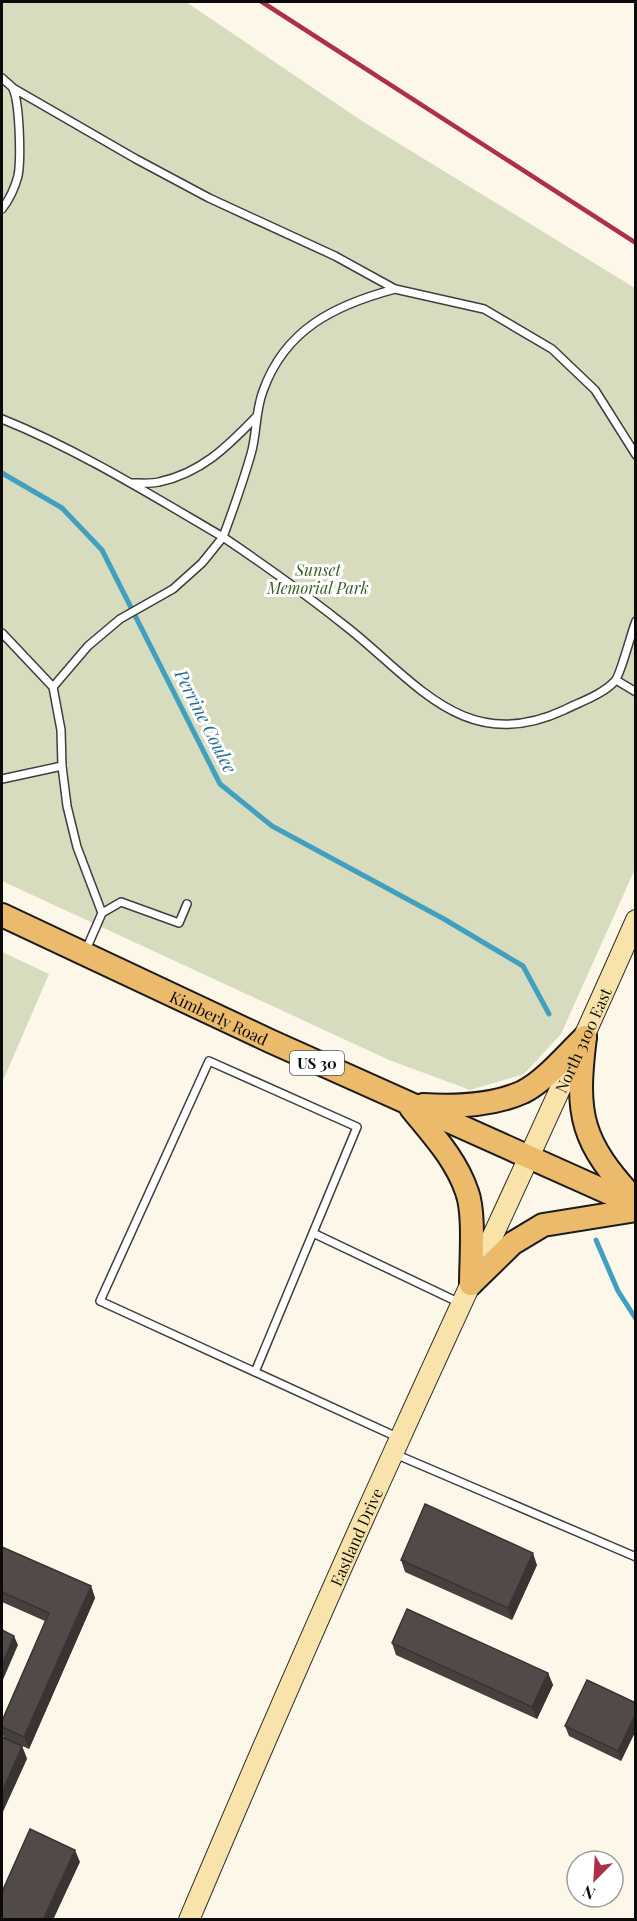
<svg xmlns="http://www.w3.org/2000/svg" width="637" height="1921" font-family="'Playfair Display',serif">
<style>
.cemetery{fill:#d7dcbe}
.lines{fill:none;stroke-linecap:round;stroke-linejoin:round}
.stream{stroke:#41a0c0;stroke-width:5}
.service-casing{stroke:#3e3e3e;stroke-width:10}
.secondary-casing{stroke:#2d2d2d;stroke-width:22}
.primary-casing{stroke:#1c1c1c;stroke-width:26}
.service{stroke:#fff;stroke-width:7}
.secondary{stroke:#f8e4aa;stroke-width:20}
.primary{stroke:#ecba6b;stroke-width:22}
.rail{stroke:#ad3048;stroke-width:4.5}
.wall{fill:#47403e}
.shaded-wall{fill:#393432}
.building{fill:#524a48;stroke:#393432;stroke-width:1.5}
.labels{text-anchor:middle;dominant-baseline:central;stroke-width:6;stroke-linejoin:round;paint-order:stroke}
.shield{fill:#fff;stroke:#545454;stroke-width:1.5}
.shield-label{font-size:15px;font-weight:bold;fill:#0b0b0b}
.park-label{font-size:16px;font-style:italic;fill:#365b22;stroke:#fff}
.street-label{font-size:16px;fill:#0b0b0b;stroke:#fff}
.water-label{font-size:18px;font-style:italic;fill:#206f90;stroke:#fff}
</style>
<rect width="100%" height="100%" fill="#fdf7ea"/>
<!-- cemetery -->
<path class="cemetery" d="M 2,2 L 186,2 L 362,121 L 635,288 L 635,869 L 561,1034 L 524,1074 L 470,1090 L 389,1060 L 2,881 Z
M 2,952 L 49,974 L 2,1083 Z"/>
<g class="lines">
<!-- stream -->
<path class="stream" d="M 2,473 L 62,508 L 102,550 L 220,784 L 272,826 L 444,919 L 523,966 L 549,1014
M 596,1240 L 618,1291 L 636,1319"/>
<!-- service casing -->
<g class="service-casing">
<path id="service" d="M 2,78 C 5,81 9,84 12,87 C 20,99 21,160 18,176 C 15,187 9,200 2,209
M 13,88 L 136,159 L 209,198 L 335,256 L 395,289 L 484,309 L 552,349 L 595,390 L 636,455
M 2,419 C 79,450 151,495 223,537 C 233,510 243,482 251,454 C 257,434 255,412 263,391 C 285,329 335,305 395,289
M 131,483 C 140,483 151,484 159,482 C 201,473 227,447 256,417
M 2,633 L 53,687 L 61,730 L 62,766 L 67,806 L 77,847 L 102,913 L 85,952
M 616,680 L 636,692
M 53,687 L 88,646 L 120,619 L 173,589 L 202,563 L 223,537 C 266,566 308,596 348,628 C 416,682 466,756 564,710 C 580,702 602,695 615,681 C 621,674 631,633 636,621
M 2,779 L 62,766
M 102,913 L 121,902 L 179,923 L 187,904
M 313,1233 L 460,1303
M 255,1372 L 357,1127 L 209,1061 L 100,1301 L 397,1437
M 395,1454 L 636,1557"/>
</g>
<!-- secondary casing -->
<g class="secondary-casing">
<g id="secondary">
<path id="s1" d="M 189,1920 C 258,1757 328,1596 401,1436 C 479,1264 560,1093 636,920"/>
</g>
</g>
<!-- primary casing -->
<g class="primary-casing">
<g id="primary">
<path id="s2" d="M 2,915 L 270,1041 L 636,1205"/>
<path d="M 585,1037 C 575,1116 581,1142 636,1201"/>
<path d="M 423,1105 C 456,1107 492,1106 523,1092 C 545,1081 567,1054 585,1037"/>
<path d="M 411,1108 C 432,1134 456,1159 467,1192 C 475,1213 471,1260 471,1284"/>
<path d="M 471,1284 L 513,1243 L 543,1225 L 636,1210"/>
</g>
</g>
<!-- service -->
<use href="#service" class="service"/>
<!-- secondary -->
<use href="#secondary" class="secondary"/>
<!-- primary -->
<use href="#primary" class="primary"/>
<!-- rail -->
<path class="rail" d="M 262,2 L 636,243"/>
</g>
<!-- wall -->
<path class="wall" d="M 2,1547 L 91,1586 L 95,1598 L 29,1749 L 22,1746 L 27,1759 L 4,1738 L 2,1732 L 2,1721 L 45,1621 L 2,1602 Z
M 401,1560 L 537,1565 L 512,1620 L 405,1572 Z
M 392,1643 L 548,1673 L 553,1685 L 537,1719 L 396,1655 Z
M 636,1703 L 636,1730 L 621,1761 L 569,1736 L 565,1726 Z"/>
<!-- shaded-wall -->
<path class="shaded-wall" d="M 533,1553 L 537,1565 L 512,1620 L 508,1608 Z
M 91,1586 L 95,1598 L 29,1749 L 24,1737 Z
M 14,1636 L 18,1645 L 2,1682 L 2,1665 Z
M 548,1673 L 553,1685 L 537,1719 L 532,1707 Z
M 636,1713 L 636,1730 L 621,1761 L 618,1751 Z
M 22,1746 L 27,1759 L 2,1814 L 2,1792 Z
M 75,1850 L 80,1862 L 53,1920 L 43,1920 Z"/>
<!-- building -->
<path class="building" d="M 425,1504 L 533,1553 L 508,1608 L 401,1560 Z
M 2,1547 L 91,1586 L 24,1737 L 2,1727 L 2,1721 L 49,1613 L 2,1592 Z
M 407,1609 L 548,1673 L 532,1707 L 392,1643 Z
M 2,1630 L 14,1636 L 2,1665 Z
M 587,1680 L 636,1703 L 636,1713 L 618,1751 L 565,1726 Z
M 2,1737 L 22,1746 L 2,1792 Z
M 30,1829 L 75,1850 L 43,1920 L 2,1920 L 2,1892 Z"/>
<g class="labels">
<!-- shield labels -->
<rect class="shield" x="290" y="1051" width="54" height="24" rx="4.5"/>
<g class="shield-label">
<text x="317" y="1063">US 30</text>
</g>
<!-- park labels -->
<g class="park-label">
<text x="318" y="569">Sunset<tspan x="318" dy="18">Memorial Park</tspan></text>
</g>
<!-- street labels -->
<g class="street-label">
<text stroke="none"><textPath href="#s2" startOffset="240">Kimberly Road</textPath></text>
<text stroke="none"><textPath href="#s1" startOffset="964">North 3100 East</textPath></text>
<text stroke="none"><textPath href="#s1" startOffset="418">Eastland Drive</textPath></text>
</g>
<!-- water labels -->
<g class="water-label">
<text transform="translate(206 721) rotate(63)">Perrine Coulee</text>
</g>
</g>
<!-- border -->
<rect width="637" height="1921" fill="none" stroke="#0b0b0b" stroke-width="6"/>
<!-- north arrow -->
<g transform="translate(595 1879) rotate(204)"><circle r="28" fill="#ffffff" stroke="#9d9d9d" stroke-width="1.5"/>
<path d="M0-4.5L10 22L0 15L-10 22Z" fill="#ad3048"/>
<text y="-9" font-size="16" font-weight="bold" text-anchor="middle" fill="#0b0b0b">N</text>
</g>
</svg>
